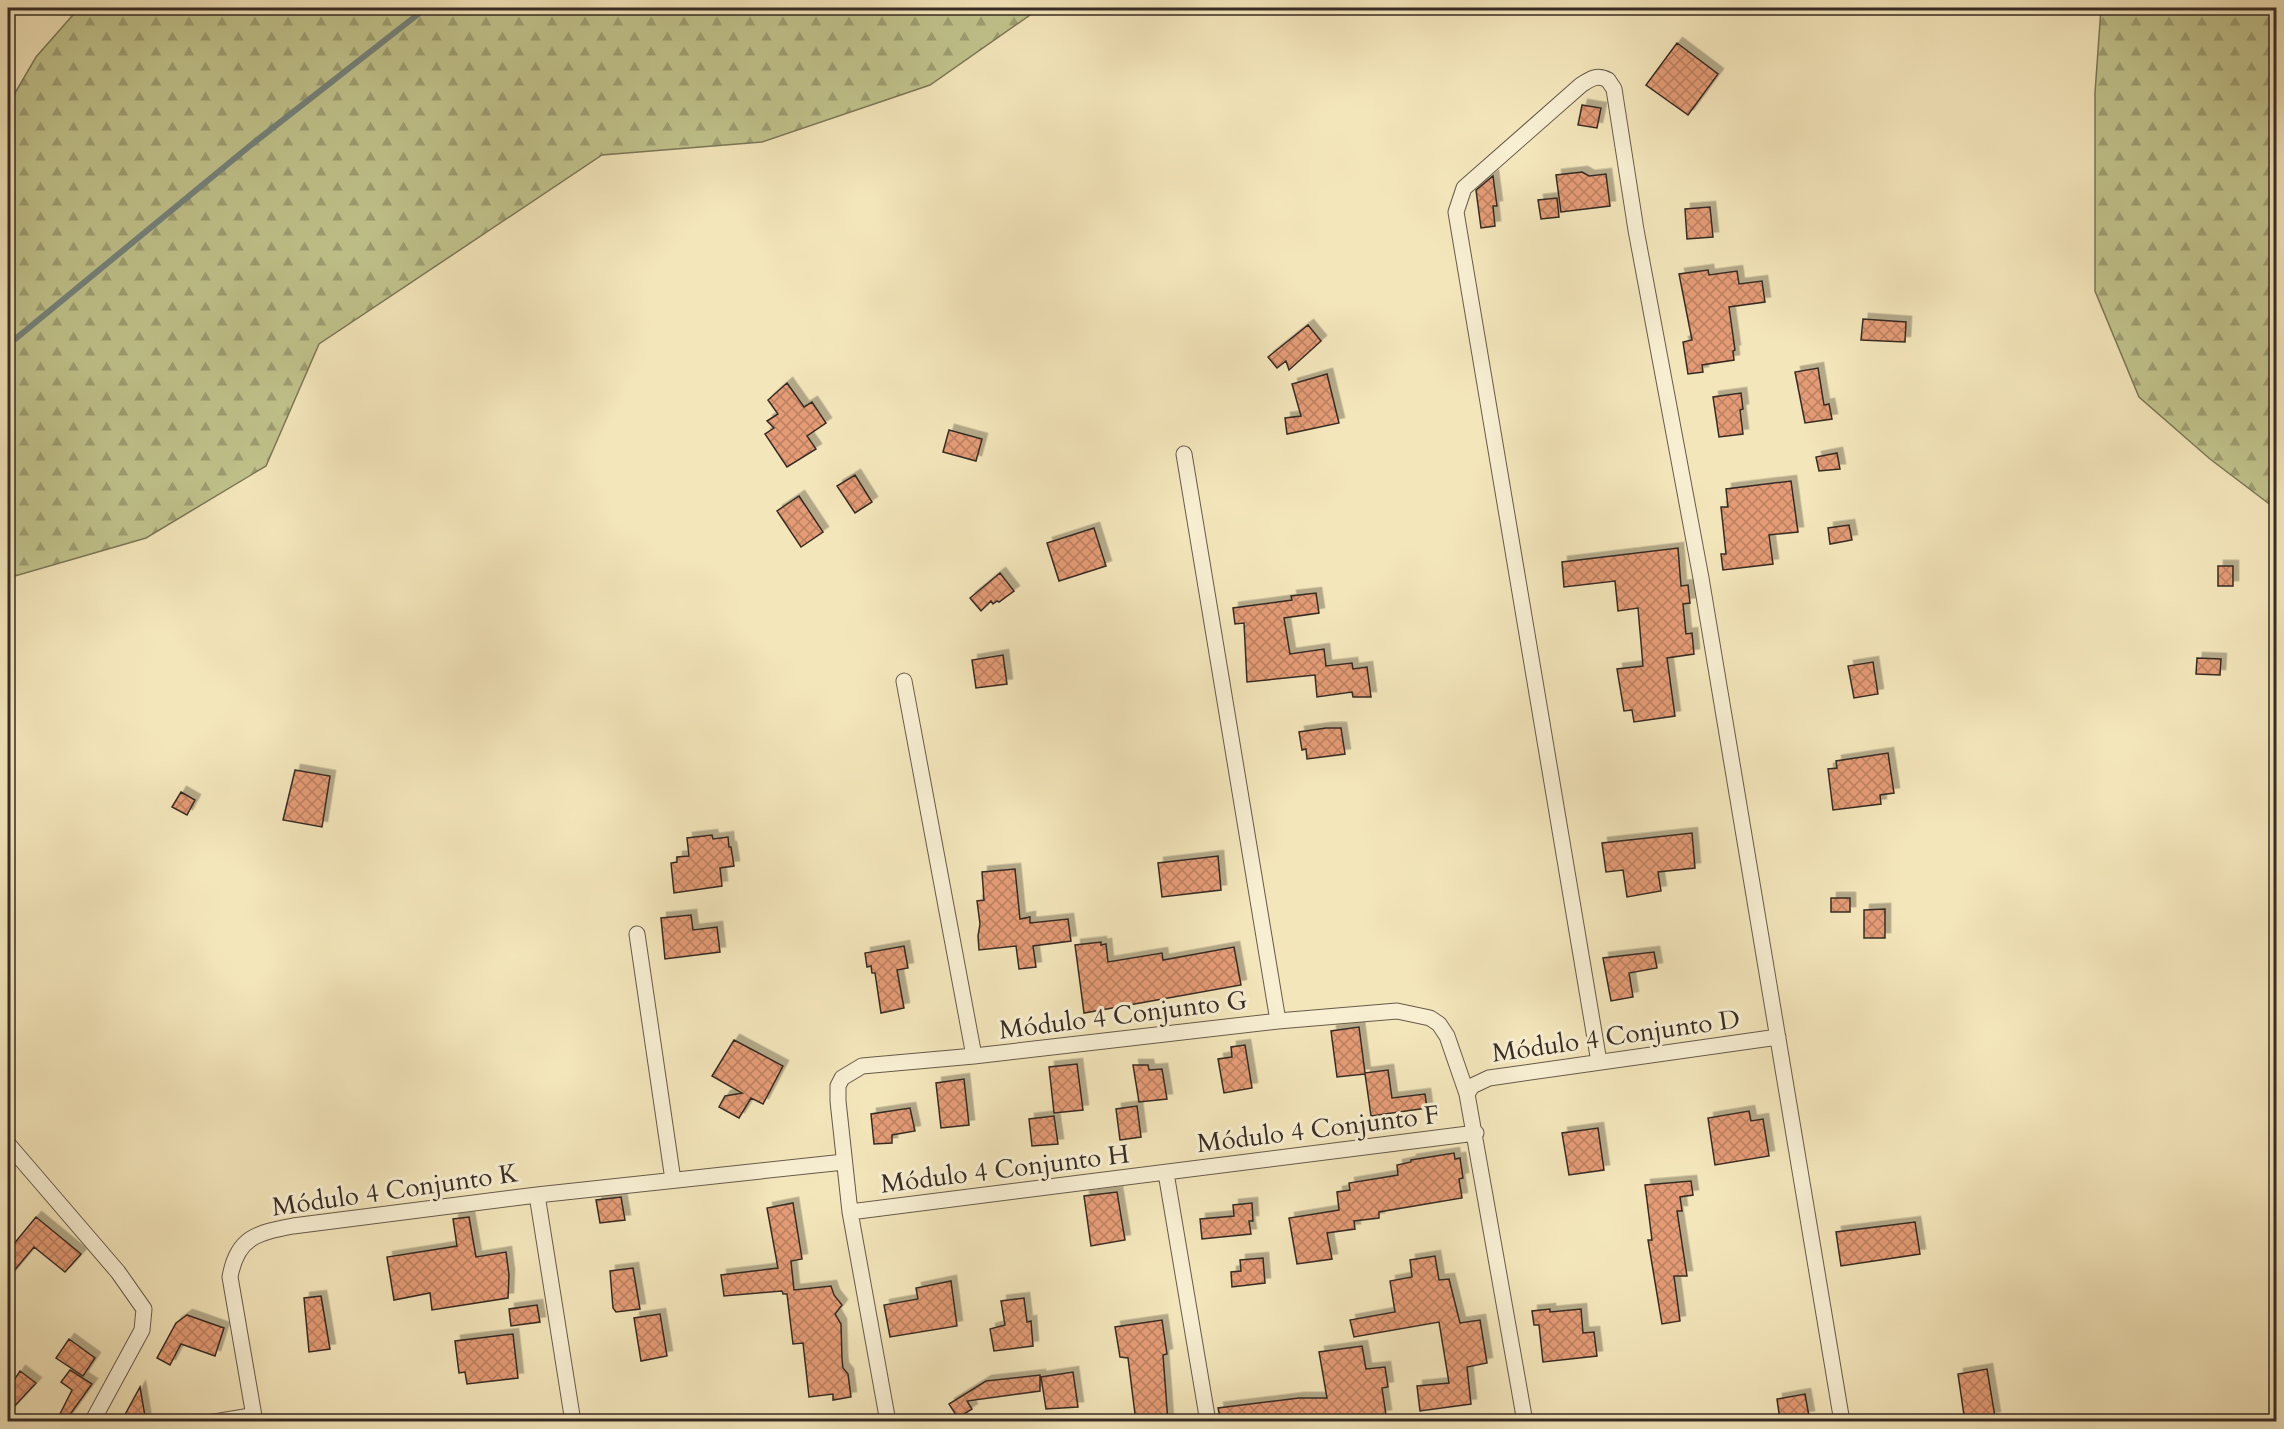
<svg xmlns="http://www.w3.org/2000/svg" width="2284" height="1429" font-family="Cardo,serif">
<style>
.forest{fill:url(#forest-firs);stroke:#7c7758;stroke-width:1.5}
.lines{fill:none;stroke-linecap:round;stroke-linejoin:round}
.stream{stroke:#74837d;stroke-width:6}
.building{fill:url(#building-cross-hatch);stroke:#362b24;stroke-width:1.5;filter:url(#shadow)}
.service-casing{stroke:#665a4a;stroke-width:10}
.minor-casing{stroke:#665a4a;stroke-width:17}
.service{stroke:#f8efd3;stroke-width:8}
.minor{stroke:#f8efd3;stroke-width:15}
.labels{text-anchor:middle;dominant-baseline:central;stroke-width:6;stroke-linejoin:round;paint-order:stroke}
.street-label{font-size:26px;fill:#362b24;stroke:#f8efd3}
</style>
<defs>
<pattern id="forest-firs" width="22" height="20" patternUnits="userSpaceOnUse" patternTransform="scale(1.5)"><rect width="22" height="20" fill="#c1c38c"/><path d="M5 1l3.5 6h-7zM16 11l3.5 6h-7z" fill="#9e9f72"/></pattern>
<pattern id="building-cross-hatch" width="8" height="8" patternUnits="userSpaceOnUse" patternTransform="scale(1.5)"><rect width="8" height="8" fill="#e59c76"/><path d="M0 0l8 8M0 8l8-8" fill="none" stroke="#ba7f61"/></pattern>
<filter id="shadow"><feDropShadow dx="5.5" dy="-5.5" stdDeviation="0" flood-color="#0004"/></filter>
</defs>
<rect width="100%" height="100%" fill="#f4e6bb"/>
<filter id="stains"><feTurbulence type="fractalNoise" baseFrequency=".00333" numOctaves="4"/><feColorMatrix values="0 0 0 0 .2 0 0 0 0 .09 0 0 0 0 .02 0 0 0 .5 -.17"/></filter>
<radialGradient id="worn" r=".72"><stop offset=".6" stop-color="#630" stop-opacity="0"/><stop offset="1" stop-color="#630" stop-opacity=".3"/></radialGradient>
<!-- forest -->
<path class="forest" d="M 79,8 L 1040,8 L 930,85 L 762,142 L 602,155 L 319,344 L 266,466 L 146,538 L 8,578 L 8,105 L 36,57 Z
M 2101,8 L 2276,8 L 2276,509 L 2210,459 L 2139,397 L 2095,291 L 2095,93 Z"/>
<g class="lines">
<!-- stream -->
<path class="stream" d="M 8,345 L 251,145 L 426,8"/>
</g>
<!-- building -->
<path class="building" d="M 1677,43 L 1718,74 L 1688,115 L 1646,85 Z
M 1582,105 L 1601,108 L 1597,128 L 1578,125 Z
M 1582,172 L 1589,176 L 1606,174 L 1610,206 L 1561,212 L 1556,175 Z
M 1493,176 L 1497,206 L 1493,206 L 1495,226 L 1481,228 L 1476,190 Z
M 1557,198 L 1559,217 L 1541,219 L 1538,200 Z
M 1710,207 L 1713,237 L 1687,239 L 1685,209 Z
M 1708,270 L 1709,275 L 1737,271 L 1739,284 L 1762,281 L 1765,302 L 1729,307 L 1735,350 L 1733,351 L 1734,360 L 1702,365 L 1703,372 L 1688,374 L 1683,342 L 1692,340 L 1679,274 Z
M 1863,319 L 1906,322 L 1905,342 L 1861,340 Z
M 1308,325 L 1321,341 L 1289,370 L 1286,361 L 1277,368 L 1268,357 Z
M 1818,368 L 1824,405 L 1829,404 L 1832,419 L 1805,423 L 1795,372 Z
M 1327,374 L 1339,423 L 1287,434 L 1285,418 L 1301,416 L 1292,384 Z
M 787,383 L 804,407 L 812,402 L 826,423 L 807,436 L 816,449 L 787,467 L 765,434 L 774,428 L 767,421 L 778,414 L 768,400 Z
M 1741,393 L 1743,409 L 1740,410 L 1743,434 L 1719,437 L 1713,397 Z
M 949,430 L 982,439 L 976,461 L 943,452 Z
M 1837,453 L 1840,469 L 1819,471 L 1816,457 Z
M 855,475 L 872,502 L 855,513 L 837,486 Z
M 1791,481 L 1798,532 L 1769,535 L 1773,564 L 1723,570 L 1721,554 L 1726,554 L 1721,507 L 1728,507 L 1726,489 Z
M 799,496 L 823,532 L 801,547 L 777,511 Z
M 1849,525 L 1852,540 L 1830,544 L 1828,528 Z
M 1094,528 L 1106,566 L 1059,581 L 1047,543 Z
M 1678,548 L 1681,586 L 1688,585 L 1690,603 L 1683,604 L 1686,634 L 1692,633 L 1694,654 L 1667,658 L 1675,716 L 1634,722 L 1632,710 L 1624,711 L 1617,669 L 1643,666 L 1638,608 L 1618,611 L 1615,581 L 1564,587 L 1562,562 Z
M 2218,566 L 2233,566 L 2233,586 L 2218,586 Z
M 1000,573 L 1014,591 L 999,602 L 997,601 L 993,604 L 991,601 L 981,611 L 970,598 Z
M 1316,593 L 1319,613 L 1284,618 L 1290,654 L 1324,649 L 1326,666 L 1352,663 L 1353,669 L 1367,667 L 1371,697 L 1353,697 L 1352,692 L 1317,697 L 1315,675 L 1247,682 L 1244,623 L 1235,624 L 1233,608 L 1292,600 L 1291,596 Z
M 1003,655 L 1007,684 L 976,688 L 972,660 Z
M 2197,658 L 2221,659 L 2220,675 L 2196,674 Z
M 1873,662 L 1878,694 L 1854,698 L 1848,666 Z
M 1326,728 L 1341,728 L 1345,754 L 1307,759 L 1306,749 L 1302,750 L 1299,732 Z
M 1888,753 L 1894,793 L 1880,795 L 1881,804 L 1833,810 L 1828,769 L 1837,768 L 1836,761 Z
M 295,770 L 330,776 L 322,827 L 283,820 Z
M 181,792 L 195,800 L 187,815 L 172,807 Z
M 1692,833 L 1695,868 L 1658,872 L 1661,891 L 1627,897 L 1623,870 L 1606,872 L 1602,843 Z
M 712,835 L 713,839 L 728,837 L 729,847 L 731,847 L 734,866 L 720,868 L 722,886 L 674,893 L 671,863 L 677,862 L 677,857 L 689,856 L 687,838 Z
M 1218,856 L 1221,890 L 1162,897 L 1158,863 Z
M 1015,869 L 1020,919 L 1030,917 L 1030,923 L 1068,919 L 1071,941 L 1033,946 L 1036,967 L 1019,969 L 1016,946 L 979,950 L 978,936 L 980,924 L 977,901 L 984,900 L 982,872 Z
M 1831,898 L 1850,898 L 1850,912 L 1831,912 Z
M 1885,909 L 1885,938 L 1864,938 L 1864,910 Z
M 691,915 L 693,930 L 717,927 L 720,952 L 665,959 L 661,918 Z
M 1101,942 L 1101,945 L 1106,944 L 1108,962 L 1162,953 L 1163,960 L 1234,947 L 1241,985 L 1084,1013 L 1075,945 Z
M 904,946 L 908,968 L 897,970 L 904,1008 L 881,1013 L 875,973 L 872,973 L 871,966 L 867,967 L 865,953 Z
M 1654,952 L 1657,968 L 1629,973 L 1633,997 L 1611,1001 L 1603,958 Z
M 1359,1027 L 1365,1073 L 1388,1070 L 1392,1098 L 1425,1094 L 1427,1108 L 1371,1116 L 1365,1074 L 1337,1077 L 1331,1031 Z
M 734,1040 L 783,1066 L 763,1104 L 751,1098 L 739,1118 L 719,1107 L 725,1096 L 742,1093 L 712,1076 Z
M 1245,1045 L 1252,1088 L 1224,1093 L 1218,1059 L 1232,1057 L 1231,1047 Z
M 1077,1064 L 1083,1110 L 1054,1113 L 1049,1067 Z
M 1133,1065 L 1148,1065 L 1149,1070 L 1162,1069 L 1167,1099 L 1139,1102 Z
M 964,1079 L 969,1125 L 941,1128 L 936,1083 Z
M 1137,1106 L 1141,1137 L 1120,1140 L 1116,1109 Z
M 910,1108 L 915,1131 L 892,1135 L 892,1143 L 874,1144 L 871,1114 Z
M 1749,1111 L 1751,1121 L 1763,1119 L 1769,1156 L 1715,1165 L 1708,1118 Z
M 1054,1116 L 1058,1144 L 1032,1146 L 1029,1119 Z
M 1598,1128 L 1604,1170 L 1569,1175 L 1562,1133 Z
M 1454,1153 L 1455,1159 L 1460,1158 L 1463,1178 L 1459,1179 L 1462,1198 L 1379,1212 L 1379,1218 L 1354,1221 L 1355,1229 L 1327,1233 L 1332,1259 L 1297,1264 L 1289,1218 L 1339,1210 L 1337,1192 L 1350,1190 L 1349,1183 L 1398,1175 L 1397,1165 L 1411,1162 L 1411,1160 Z
M 1691,1181 L 1693,1195 L 1680,1197 L 1682,1211 L 1677,1211 L 1687,1276 L 1674,1276 L 1680,1321 L 1662,1324 L 1648,1240 L 1652,1240 L 1645,1185 Z
M 1117,1192 L 1125,1240 L 1091,1246 L 1084,1196 Z
M 621,1197 L 625,1220 L 600,1223 L 596,1200 Z
M 793,1203 L 802,1259 L 791,1261 L 794,1290 L 831,1286 L 834,1295 L 842,1305 L 835,1314 L 841,1324 L 842,1359 L 843,1368 L 848,1374 L 851,1397 L 833,1400 L 833,1394 L 809,1397 L 803,1343 L 793,1344 L 787,1294 L 783,1294 L 782,1291 L 724,1296 L 721,1275 L 778,1268 L 767,1208 Z
M 1252,1203 L 1253,1221 L 1249,1221 L 1251,1234 L 1202,1239 L 1200,1219 L 1234,1216 L 1233,1205 Z
M 36,1217 L 81,1254 L 65,1272 L 34,1247 L 8,1278 L 8,1251 Z
M 469,1217 L 476,1257 L 506,1252 L 509,1275 L 508,1298 L 432,1310 L 430,1293 L 394,1300 L 387,1257 L 457,1246 L 453,1219 Z
M 1915,1222 L 1920,1254 L 1841,1266 L 1836,1232 Z
M 1435,1256 L 1439,1280 L 1449,1279 L 1460,1323 L 1480,1320 L 1487,1363 L 1467,1367 L 1471,1404 L 1420,1411 L 1417,1386 L 1449,1383 L 1439,1322 L 1354,1337 L 1350,1320 L 1395,1312 L 1390,1281 L 1412,1277 L 1410,1260 Z
M 1263,1258 L 1265,1283 L 1232,1287 L 1231,1272 L 1241,1271 L 1240,1260 Z
M 633,1268 L 640,1309 L 616,1312 L 613,1308 L 610,1271 Z
M 951,1281 L 957,1326 L 890,1337 L 884,1305 L 918,1299 L 916,1288 Z
M 321,1296 L 330,1349 L 309,1352 L 304,1298 Z
M 1024,1298 L 1027,1322 L 1031,1321 L 1033,1346 L 994,1351 L 990,1329 L 1005,1325 L 1001,1301 Z
M 537,1305 L 540,1322 L 511,1326 L 509,1309 Z
M 1550,1309 L 1550,1312 L 1581,1309 L 1583,1333 L 1594,1332 L 1597,1356 L 1543,1362 L 1539,1325 L 1534,1325 L 1532,1311 Z
M 660,1314 L 667,1356 L 641,1361 L 634,1318 Z
M 187,1315 L 224,1328 L 215,1356 L 181,1344 L 170,1365 L 157,1358 L 176,1323 Z
M 1162,1320 L 1167,1354 L 1163,1355 L 1168,1422 L 1136,1422 L 1128,1358 L 1120,1357 L 1115,1327 Z
M 513,1334 L 518,1378 L 467,1384 L 465,1372 L 459,1373 L 455,1341 Z
M 69,1339 L 95,1358 L 83,1376 L 56,1358 Z
M 1362,1346 L 1366,1369 L 1385,1367 L 1388,1387 L 1382,1388 L 1386,1415 L 1341,1422 L 1304,1422 L 1304,1418 L 1283,1421 L 1221,1422 L 1218,1408 L 1299,1398 L 1327,1398 L 1319,1352 Z
M 1987,1369 L 1995,1417 L 1965,1422 L 1958,1374 Z
M 70,1370 L 92,1384 L 66,1420 L 59,1416 L 72,1390 L 61,1382 Z
M 20,1371 L 36,1383 L 8,1413 L 8,1389 Z
M 1073,1372 L 1078,1407 L 1046,1409 L 1041,1377 Z
M 1040,1375 L 1040,1391 L 967,1401 L 972,1409 L 958,1418 L 949,1404 L 986,1381 Z
M 140,1387 L 146,1422 L 121,1422 Z
M 1805,1394 L 1809,1416 L 1780,1420 L 1777,1399 Z"/>
<g class="lines">
<!-- service casing -->
<g class="service-casing">
<path id="service" d="M 193,1422 L 253,1412"/>
</g>
<!-- minor casing -->
<g class="minor-casing">
<path id="minor" d="M 1184,454 L 1278,1021
M 904,681 L 974,1056
M 637,934 L 673,1180
M 1599,1062 L 1456,212 L 1464,188 L 1581,85 C 1590,79 1597,74 1608,80 L 1614,89 L 1636,230 L 1701,578 L 1842,1422
M 1467,1094 L 1472,1086 L 1489,1078 L 1778,1037
M 8,1144 L 118,1272 L 144,1309 L 142,1330 L 92,1422
M 1166,1173 L 1208,1422
M 537,1195 L 573,1422
M 850,1212 L 1476,1133
M 255,1422 L 230,1277 C 237,1237 257,1233 293,1226 L 537,1195 L 844,1162
M 888,1422 L 850,1212 L 838,1101 L 838,1086 L 842,1078 L 862,1066 L 974,1056 L 1278,1021 L 1397,1011 L 1430,1018 L 1439,1024 L 1447,1036 L 1467,1094 L 1525,1422"/>
</g>
<!-- service -->
<use href="#service" class="service"/>
<!-- minor -->
<use href="#minor" class="minor"/>
</g>
<g class="labels">
<!-- street labels -->
<g class="street-label">
<text transform="translate(1123 1015) rotate(-7)">Módulo 4 Conjunto G</text>
<text transform="translate(1616 1036) rotate(-8)">Módulo 4 Conjunto D</text>
<text transform="translate(1318 1129) rotate(-7)">Módulo 4 Conjunto F</text>
<text transform="translate(1005 1169) rotate(-7)">Módulo 4 Conjunto H</text>
<text transform="translate(395 1190) rotate(-8)">Módulo 4 Conjunto K</text>
</g>
</g>
<!-- margin -->
<rect width="2284" height="1429" fill="none" stroke="#f4e6bb" stroke-width="30"/>
<rect x="9" y="9" width="2266" height="1411" fill="none" stroke="#362b24" stroke-width="3"/>
<rect x="15" y="15" width="2254" height="1399" fill="none" stroke="#362b24" stroke-width="1.5"/>
<rect width="100%" height="100%" filter="url(#stains)"/>
<rect width="100%" height="100%" fill="url(#worn)"/>
</svg>
